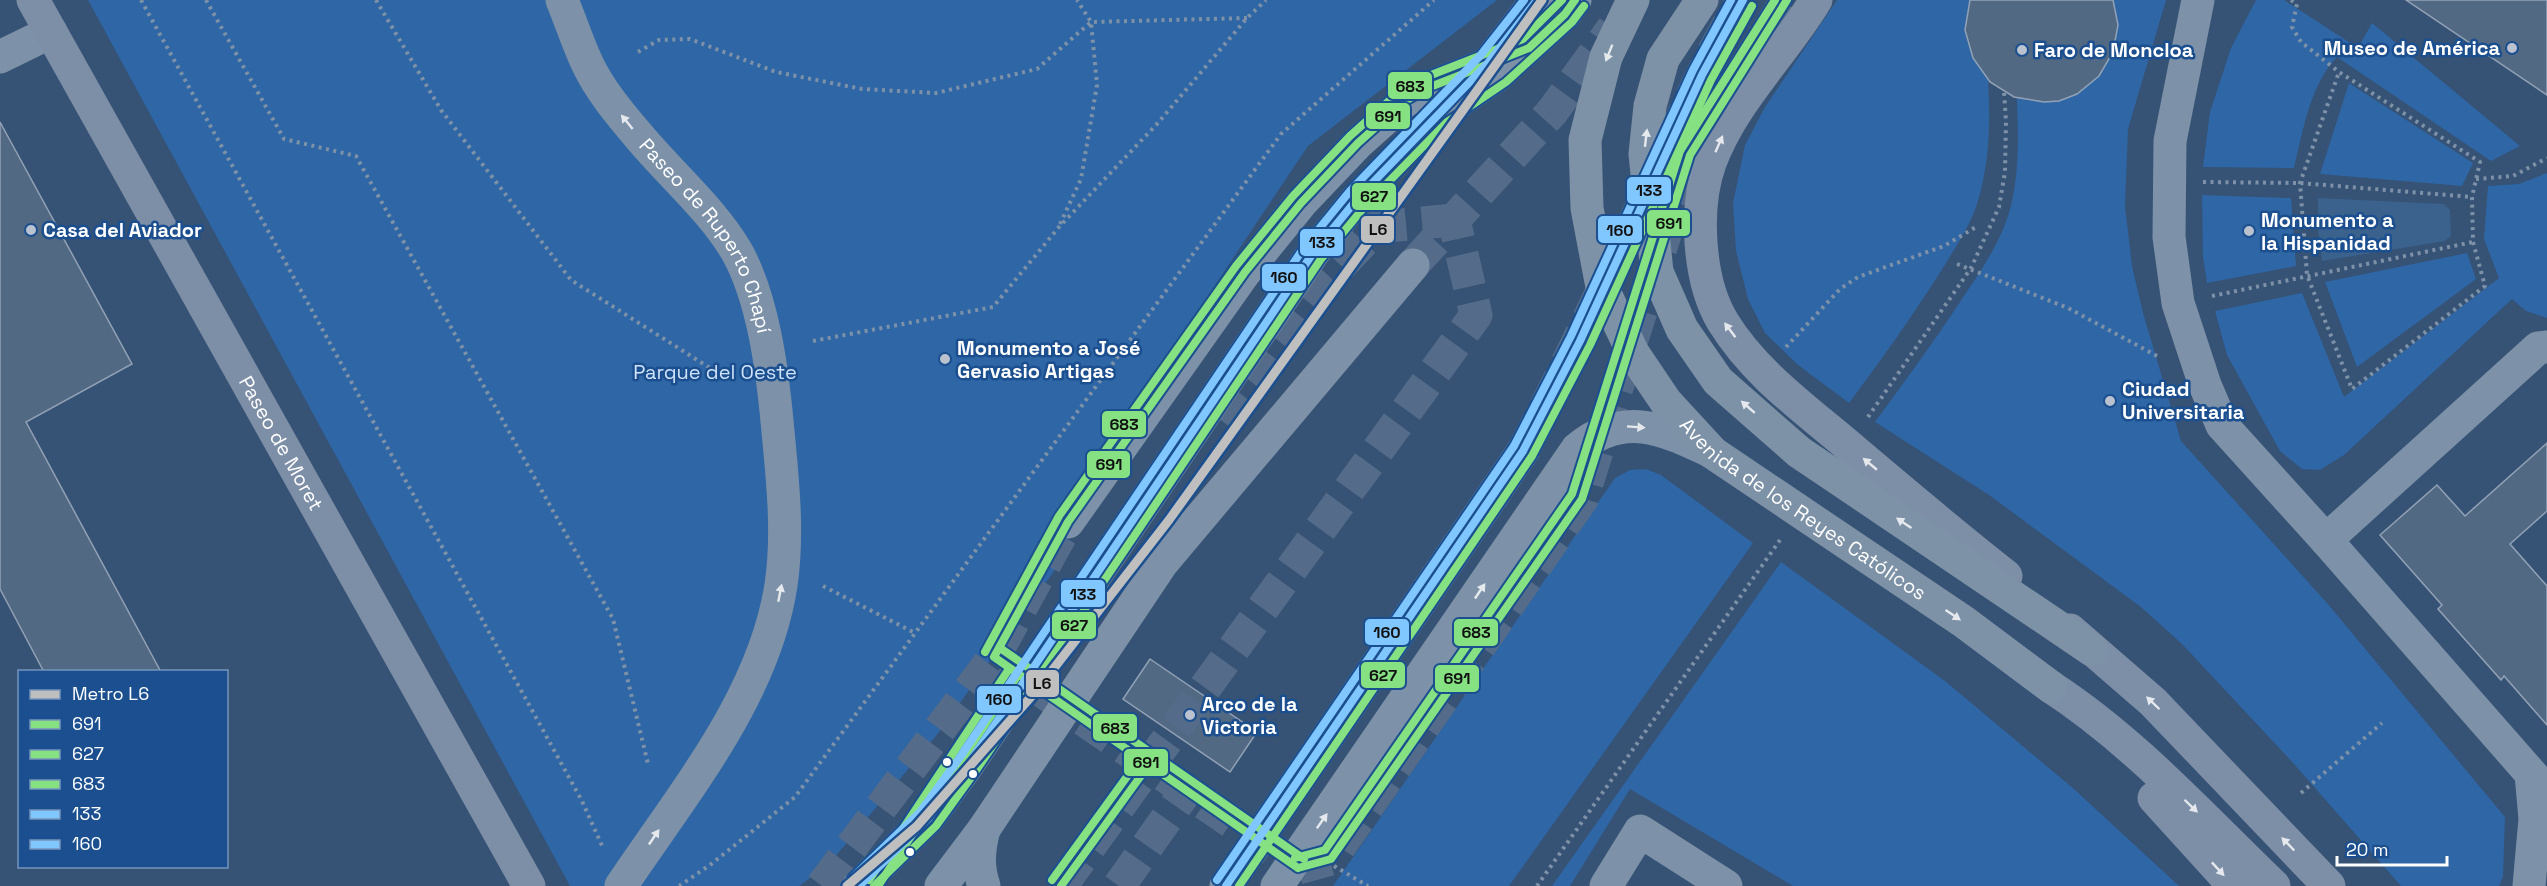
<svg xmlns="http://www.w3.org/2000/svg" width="2547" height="886" font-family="'Space Grotesk',sans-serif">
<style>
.green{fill:#2f66a5}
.water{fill:#3b618d}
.building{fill:#526984;stroke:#92a2b6;stroke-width:1.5}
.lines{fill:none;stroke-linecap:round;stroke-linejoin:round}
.minor-tunnel{stroke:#546c89;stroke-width:33;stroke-dasharray:33 16;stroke-linecap:butt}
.highway-tunnel{stroke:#546c89;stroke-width:33;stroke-dasharray:33 16;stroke-linecap:butt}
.path{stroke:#7d92a8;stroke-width:4;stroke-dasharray:3 4.5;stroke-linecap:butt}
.minor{stroke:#7d92a8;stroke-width:33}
.major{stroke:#7d8ea7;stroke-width:33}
.highway{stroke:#7e92a7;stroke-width:33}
.bus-1-casing{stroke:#1b4f8f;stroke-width:12}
.bus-2-casing{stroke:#1b4f8f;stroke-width:12}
.bus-3-casing{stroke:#1b4f8f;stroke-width:12}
.bus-4-casing{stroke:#1b4f8f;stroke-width:12}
.bus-5-casing{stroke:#1b4f8f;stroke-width:12}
.bus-1{stroke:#86e183;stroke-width:8}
.bus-2{stroke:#86e183;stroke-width:8}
.bus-3{stroke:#86e183;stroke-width:8}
.bus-4{stroke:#80c6ff;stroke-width:8}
.bus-5{stroke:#80c6ff;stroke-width:8}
.metro-1-casing{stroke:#1b4f8f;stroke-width:14}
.metro-1{stroke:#bfbfbf;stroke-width:9}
.oneway{fill:#e5e9ed}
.oneway2{fill:#e5e9ee}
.oneway3{fill:#e5e8ed}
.poi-dot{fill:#b9c2ce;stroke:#1b4f8f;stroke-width:2}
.bus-dot{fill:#fff;stroke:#1b4f8f;stroke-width:2}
.labels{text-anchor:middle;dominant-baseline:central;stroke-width:5;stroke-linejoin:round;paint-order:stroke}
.poi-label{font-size:20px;font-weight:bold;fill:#fff;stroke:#1b4f8f;text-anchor:start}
.street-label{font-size:20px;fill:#fff;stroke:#1b4f8f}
.park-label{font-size:20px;fill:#cfe3fa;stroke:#1b4f8f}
.line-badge{stroke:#1b4f8f;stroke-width:2}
.pale-badge-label{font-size:16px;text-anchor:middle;font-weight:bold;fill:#111}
</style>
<rect width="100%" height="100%" fill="#365274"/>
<!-- green -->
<path class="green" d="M 88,0 L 1497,0 L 1308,146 L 1052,529 L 1074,543 L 940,731 L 829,864 L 799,886 L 570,886 Z
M 1837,0 L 1983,0 C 1986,67 1998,139 1977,204 C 1970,226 1955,248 1943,268 C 1913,315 1882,359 1849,403 L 1798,365 L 1765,333 L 1748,299 L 1736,251 L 1733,203 L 1745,145 L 1765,107 Z
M 2009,0 L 2166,0 L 2128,129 L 2125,206 L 2132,266 L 2143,313 L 2181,441 L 2327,603 L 2505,817 L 2503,877 L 2499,886 L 2401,886 L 2294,764 L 2182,644 L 2141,607 L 1989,495 L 1875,422 C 1904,382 1933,343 1960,302 C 1981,270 2004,239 2012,201 C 2025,142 2013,61 2009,0 Z
M 2256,0 L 2284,0 L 2358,48 L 2372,23 L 2520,146 L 2491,161 L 2337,57 C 2310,85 2303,131 2294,168 L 2203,167 L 2210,112 L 2231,48 Z
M 2349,83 L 2473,163 L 2462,186 L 2320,174 Z
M 2547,173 L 2547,318 L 2526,311 L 2512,299 L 2344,455 L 2320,470 L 2302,469 L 2280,451 L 2227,355 L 2215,311 L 2302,293 L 2344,397 L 2499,278 L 2484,239 L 2488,186 L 2519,184 Z
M 2202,195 L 2291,198 L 2296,266 L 2207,283 L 2203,257 Z
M 2467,253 L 2476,279 L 2357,367 L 2325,282 Z
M 1646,469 L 1661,475 L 1753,543 L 1509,886 L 1333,886 L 1615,478 L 1630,470 Z
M 1781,562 L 1945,681 L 2074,789 L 2179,886 L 1793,886 L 1630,789 L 1570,886 L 1552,886 Z"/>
<!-- water -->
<path class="water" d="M 2318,198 L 2444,204 L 2450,210 L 2451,236 L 2445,241 L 2322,261 L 2318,229 Z"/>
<!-- building -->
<path class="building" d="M 1970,0 L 2113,0 L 2118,25 L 2113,52 L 2099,76 L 2077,94 L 2059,101 L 2044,102 L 2014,97 L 1990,82 L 1973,58 L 1965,30 Z
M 2406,0 L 2547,0 L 2547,95 Z
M 0,122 L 132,364 L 26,422 L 161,672 L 44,672 L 0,589 Z
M 2547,443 L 2547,511 L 2510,544 L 2547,586 L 2547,725 L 2504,676 L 2501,680 L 2438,609 L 2442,605 L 2380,535 L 2437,485 L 2465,516 Z
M 1150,659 L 1257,732 L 1230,772 L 1123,699 Z"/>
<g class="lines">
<!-- minor-tunnel -->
<path class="minor-tunnel" d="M 1413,265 L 1552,112 L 1613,28
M 1218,418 L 1319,288 L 1377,227 L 1454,220
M 1003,664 L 1298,868
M 1298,868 L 1331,859 L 1582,499 L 1690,155 L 1787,0
M 822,886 L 994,657 L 1068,522
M 1061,886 L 1476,315 L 1454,220
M 1119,886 L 1186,791"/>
<!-- highway-tunnel -->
<path class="highway-tunnel" d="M 1523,451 C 1569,363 1610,274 1652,184 C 1680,122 1707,58 1743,0"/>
<!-- path -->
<path class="path" d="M 141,0 L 582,801 L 603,848
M 206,0 L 284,139 L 356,156 L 613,619 L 648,764
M 376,0 L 441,110 L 571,280 L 721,375
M 2291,0 L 2297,4 L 2292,27 L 2301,42 L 2339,72 L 2480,162 L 2472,197 L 2473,242 L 2485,286 L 2352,389 L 2307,275 L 2300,183 L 2339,72
M 638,52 L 659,40 L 690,39 L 776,72 L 862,89 L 936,93 L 1037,69 L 1091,22 L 1247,18
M 2476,179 L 2513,176 L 2547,158
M 2203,182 L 2300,183 L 2472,197
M 1060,224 L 1081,179 L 1097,85 L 1091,22 L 1077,0
M 1957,264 L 2068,308 L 2159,357
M 2212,296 L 2473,242
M 813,341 L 993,307 L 1059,227 L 1157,124 L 1247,18 L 1266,0
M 1786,347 L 1840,289 L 1858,277 L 1944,246 L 1976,227
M 1868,417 L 1971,268 L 1999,207 L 2005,172 L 2006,121 L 2004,92
M 823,586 L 915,633
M 2301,793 L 2382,723
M 1334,866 L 1368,886
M 679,886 L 710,865 L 795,797 L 1281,134 L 1434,0
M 1537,886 L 1780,540"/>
<!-- minor -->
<g class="minor">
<path id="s1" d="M 562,0 C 571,22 578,44 588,65 C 600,90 619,113 637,134 C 668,172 712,209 737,252 C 763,299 772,368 777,421 C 782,474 789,532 781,585 C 764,697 683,793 621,886"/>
<path d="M 2198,0 L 2170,141 L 2169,237 L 2178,303 L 2205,385 L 2222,425 L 2326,540 L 2547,792"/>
<path d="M 0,57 L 51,32"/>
<path d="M 1068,522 L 1245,272 L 1301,203 L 1358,143 L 1405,101 L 1430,87 L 1493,62"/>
<path d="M 2326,540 L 2538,348 L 2547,347"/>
<path d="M 984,829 C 979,849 977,866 984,886"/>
<path d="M 941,886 L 984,829 L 1162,563 L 1413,265"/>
<path d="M 1277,886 L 1577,449 C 1624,410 1663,429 1712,452"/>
<path d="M 1606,886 L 1640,831 L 1726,886"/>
<path d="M 2529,886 L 2535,819 L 2531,774"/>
</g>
<!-- major -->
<g class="major">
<path id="s2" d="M 33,0 L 529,886"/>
<path d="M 1816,0 C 1782,56 1733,101 1710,163 C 1694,208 1698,281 1723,322 C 1753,371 1801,406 1845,443 C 1898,488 1951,533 2006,576"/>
<path d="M 1462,91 L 1488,63 L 1537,0"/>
<path d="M 2070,630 L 2153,702 L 2329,886"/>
<path d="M 2051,687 C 2134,741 2202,817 2274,886"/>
<path d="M 2154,798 L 2234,886"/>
</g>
<!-- highway -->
<g class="highway">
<path id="s3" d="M 1633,0 L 1606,57 L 1585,140 L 1587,208 L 1602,287 L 1633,353 L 1666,402 L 1713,453 L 1964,622 L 2051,687"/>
<path d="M 1702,0 L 1663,59 L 1650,106 L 1645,154 L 1657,272 L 1682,329 L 1718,381 L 1799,452 L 2092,650"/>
<path d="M 859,886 L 928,819 L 967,766 L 1313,253 L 1358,198 L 1440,114 L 1499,74 L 1565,14 L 1575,0"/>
<path d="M 1226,886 L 1523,451"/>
</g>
<!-- bus-1 casing -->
<g class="bus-1-casing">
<path id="bus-1" d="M 994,657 L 1068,522 L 1245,272 L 1301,203 L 1358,143 L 1405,101 L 1430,87 L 1529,48 L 1565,14 L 1575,0
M 994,657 L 1298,868
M 1298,868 L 1331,859 L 1582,499 L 1690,155 L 1787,0
M 878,886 L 1018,675
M 1061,886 L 1148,766"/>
</g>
<!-- bus-2 casing -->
<g class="bus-2-casing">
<path id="bus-2" d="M 874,886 L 936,826 L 975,772 L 1321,259 L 1366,205 L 1447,122 L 1506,82 L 1572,22 L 1584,6
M 1239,886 L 1532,456 L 1590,345 L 1711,80 L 1752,6"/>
</g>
<!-- bus-3 casing -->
<g class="bus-3-casing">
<path id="bus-3" d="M 1000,648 L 1304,859
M 985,652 L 1059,516 L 1236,266 L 1293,196 L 1350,136 L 1399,92 L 1426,77 L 1523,39 L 1562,0
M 1295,858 L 1325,850 L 1572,494 L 1680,151 L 1775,0
M 869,880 L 1009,669
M 1052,880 L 1139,760"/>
</g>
<!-- bus-4 casing -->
<g class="bus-4-casing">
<path id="bus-4" d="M 859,886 L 928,819 L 967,766 L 1313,253 L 1358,198 L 1488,63 L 1537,0
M 1226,886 L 1523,451 L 1580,341 L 1702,75 L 1743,0"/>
</g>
<!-- bus-5 casing -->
<g class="bus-5-casing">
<path id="bus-5" d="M 852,878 L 920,812 L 958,760 L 1305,246 L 1350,191 L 1480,56 L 1524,0
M 1217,880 L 1514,446 L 1571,336 L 1693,70 L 1731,0"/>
</g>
<!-- bus-1 -->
<use href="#bus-1" class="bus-1"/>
<!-- bus-2 -->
<use href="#bus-2" class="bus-2"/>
<!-- bus-3 -->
<use href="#bus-3" class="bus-3"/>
<!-- bus-4 -->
<use href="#bus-4" class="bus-4"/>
<!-- bus-5 -->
<use href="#bus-5" class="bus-5"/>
<!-- metro-1 casing -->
<g class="metro-1-casing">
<path id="metro-1" d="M 847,886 L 917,826 L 1037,690 L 1169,520 L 1542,0"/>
</g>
<!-- metro-1 -->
<use href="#metro-1" class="metro-1"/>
</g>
<!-- one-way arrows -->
<defs><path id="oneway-solid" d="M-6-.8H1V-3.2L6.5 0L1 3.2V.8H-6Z" transform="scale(1.5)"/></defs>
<g class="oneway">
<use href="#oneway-solid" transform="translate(1609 53) rotate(112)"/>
<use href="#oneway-solid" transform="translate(1646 138) rotate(-83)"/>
<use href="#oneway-solid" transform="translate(1748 407) rotate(-139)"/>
<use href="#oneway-solid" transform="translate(1904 523) rotate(-146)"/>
<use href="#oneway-solid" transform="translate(1953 615) rotate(34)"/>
</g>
<g class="oneway2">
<use href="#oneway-solid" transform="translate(627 122) rotate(-129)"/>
<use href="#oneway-solid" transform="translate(1636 427) rotate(4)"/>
<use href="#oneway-solid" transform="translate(1480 591) rotate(-56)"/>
<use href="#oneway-solid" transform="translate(780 593) rotate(-79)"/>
<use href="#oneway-solid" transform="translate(1322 821) rotate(-55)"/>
<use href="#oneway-solid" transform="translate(654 837) rotate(-56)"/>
</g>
<g class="oneway3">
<use href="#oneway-solid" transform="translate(1719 144) rotate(-66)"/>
<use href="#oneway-solid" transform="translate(1730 330) rotate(-127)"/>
<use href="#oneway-solid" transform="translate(1870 464) rotate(-140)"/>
<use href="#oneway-solid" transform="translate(2153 703) rotate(-136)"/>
<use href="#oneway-solid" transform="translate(2191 806) rotate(44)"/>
<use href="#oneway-solid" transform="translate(2288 844) rotate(-134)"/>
<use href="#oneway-solid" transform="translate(2218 869) rotate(47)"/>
</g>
<!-- markers -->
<g class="poi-dot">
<circle cx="2512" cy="48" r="6"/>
<circle cx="2022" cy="50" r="6"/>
<circle cx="31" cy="230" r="6"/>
<circle cx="2249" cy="231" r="6"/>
<circle cx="945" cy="359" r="6"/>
<circle cx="2110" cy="401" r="6"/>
<circle cx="1190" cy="715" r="6"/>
</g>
<g class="bus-dot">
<circle cx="947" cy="762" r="5"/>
<circle cx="973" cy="774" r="5"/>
<circle cx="910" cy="852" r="5"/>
</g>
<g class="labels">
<!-- poi labels -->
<g class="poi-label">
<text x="2500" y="48" text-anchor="end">Museo de América</text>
<text x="2034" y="50">Faro de Moncloa</text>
<text x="2261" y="220">Monumento a<tspan x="2261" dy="23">la Hispanidad</tspan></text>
<text x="43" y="230">Casa del Aviador</text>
<text x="957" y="348">Monumento a José<tspan x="957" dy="23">Gervasio Artigas</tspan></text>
<text x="2122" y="389">Ciudad<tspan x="2122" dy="23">Universitaria</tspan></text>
<text x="1202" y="704">Arco de la<tspan x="1202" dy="23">Victoria</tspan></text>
</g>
<!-- street labels -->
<g class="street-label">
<text stroke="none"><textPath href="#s1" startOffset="280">Paseo de Ruperto Chapí</textPath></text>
<text stroke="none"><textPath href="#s2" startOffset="508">Paseo de Moret</textPath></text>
<text stroke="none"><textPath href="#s3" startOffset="604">Avenida de los Reyes Católicos</textPath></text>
</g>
<!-- park labels -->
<g class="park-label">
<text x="715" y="372">Parque del Oeste</text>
</g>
</g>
<g class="line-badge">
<rect x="1387" y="71" width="46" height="29" rx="6" fill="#86e183"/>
<rect x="1365" y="102" width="46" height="28" rx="6" fill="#86e183"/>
<rect x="1626" y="176" width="46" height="29" rx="6" fill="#80c6ff"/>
<rect x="1351" y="182" width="46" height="29" rx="6" fill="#86e183"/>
<rect x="1646" y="209" width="45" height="28" rx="6" fill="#86e183"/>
<rect x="1360" y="215" width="35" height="29" rx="6" fill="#bfbfbf"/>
<rect x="1597" y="215" width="46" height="29" rx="6" fill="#80c6ff"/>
<rect x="1299" y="228" width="45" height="29" rx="6" fill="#80c6ff"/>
<rect x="1261" y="263" width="46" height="29" rx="6" fill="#80c6ff"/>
<rect x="1101" y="410" width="46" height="28" rx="6" fill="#86e183"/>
<rect x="1086" y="450" width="45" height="29" rx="6" fill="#86e183"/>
<rect x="1060" y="579" width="46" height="29" rx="6" fill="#80c6ff"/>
<rect x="1051" y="611" width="46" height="29" rx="6" fill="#86e183"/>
<rect x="1364" y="618" width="46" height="28" rx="6" fill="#80c6ff"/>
<rect x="1453" y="618" width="46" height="29" rx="6" fill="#86e183"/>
<rect x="1360" y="661" width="46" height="28" rx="6" fill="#86e183"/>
<rect x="1434" y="664" width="46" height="29" rx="6" fill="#86e183"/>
<rect x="1025" y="669" width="35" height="29" rx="6" fill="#bfbfbf"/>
<rect x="976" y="685" width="46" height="29" rx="6" fill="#80c6ff"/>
<rect x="1092" y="713" width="46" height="29" rx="6" fill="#86e183"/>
<rect x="1123" y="748" width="46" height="29" rx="6" fill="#86e183"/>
</g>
<g class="pale-badge-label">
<text x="1410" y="92">683</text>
<text x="1388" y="122">691</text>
<text x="1649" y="196">133</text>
<text x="1374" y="202">627</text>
<text x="1669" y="229">691</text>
<text x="1378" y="235">L6</text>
<text x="1620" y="236">160</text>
<text x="1322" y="248">133</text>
<text x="1284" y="283">160</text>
<text x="1124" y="430">683</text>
<text x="1109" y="470">691</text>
<text x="1083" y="600">133</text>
<text x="1074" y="631">627</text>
<text x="1387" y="638">160</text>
<text x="1476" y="638">683</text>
<text x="1383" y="681">627</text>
<text x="1457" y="684">691</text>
<text x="1042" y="689">L6</text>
<text x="999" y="705">160</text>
<text x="1115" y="734">683</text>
<text x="1146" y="768">691</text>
</g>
<!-- legend -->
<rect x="18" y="670" width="210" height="198" fill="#1b4f8f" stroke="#7695bc" stroke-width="1.5"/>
<rect x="30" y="690" width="30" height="9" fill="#bfbfbf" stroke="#7695bc" stroke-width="1.5"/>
<text x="72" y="700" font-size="18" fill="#ffffff">Metro L6</text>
<rect x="30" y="720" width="30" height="9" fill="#86e183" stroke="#7695bc" stroke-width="1.5"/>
<text x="72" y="730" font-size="18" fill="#ffffff">691</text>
<rect x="30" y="750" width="30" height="9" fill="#86e183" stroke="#7695bc" stroke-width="1.5"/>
<text x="72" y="760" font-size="18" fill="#ffffff">627</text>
<rect x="30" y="780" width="30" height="9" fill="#86e183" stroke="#7695bc" stroke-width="1.5"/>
<text x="72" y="790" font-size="18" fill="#ffffff">683</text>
<rect x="30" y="810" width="30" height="9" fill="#80c6ff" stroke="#7695bc" stroke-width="1.5"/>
<text x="72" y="820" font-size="18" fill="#ffffff">133</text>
<rect x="30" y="840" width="30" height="9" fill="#80c6ff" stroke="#7695bc" stroke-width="1.5"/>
<text x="72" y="850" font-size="18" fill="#ffffff">160</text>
<!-- scale -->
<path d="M2337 856v9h110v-9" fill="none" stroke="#ffffff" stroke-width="3"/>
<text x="2346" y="856" font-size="18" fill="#ffffff" stroke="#1b4f8f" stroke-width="4.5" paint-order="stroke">20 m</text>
</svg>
